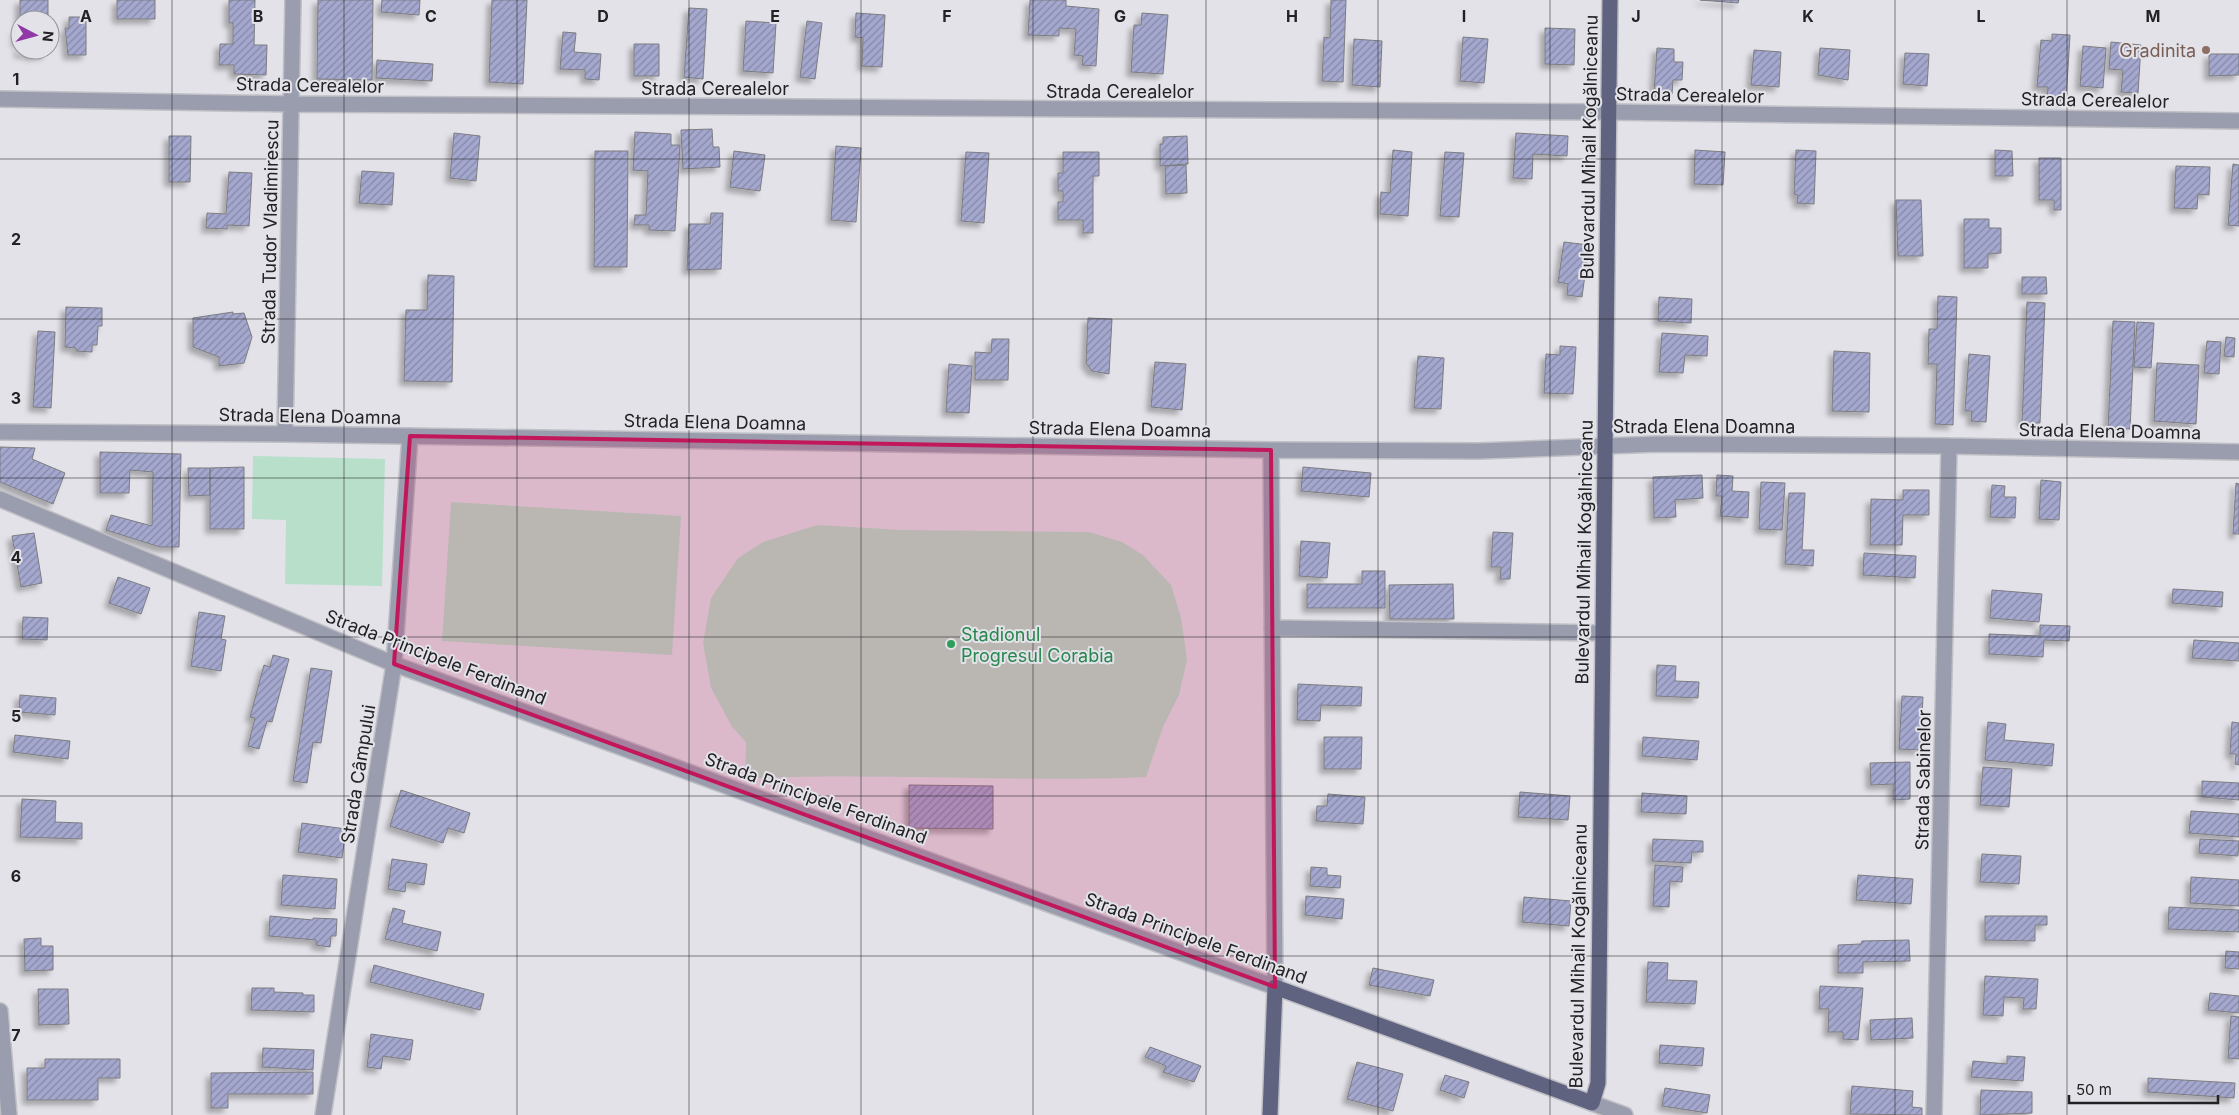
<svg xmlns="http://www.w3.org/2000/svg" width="2239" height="1115" font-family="Inter,sans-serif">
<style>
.pitch{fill:#b8dfca}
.building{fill:url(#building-hatch);stroke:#7c7c81;filter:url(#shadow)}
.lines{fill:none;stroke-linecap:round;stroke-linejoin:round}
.minor-casing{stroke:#bfbfc5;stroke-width:18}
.major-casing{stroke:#bfbfc5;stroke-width:18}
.minor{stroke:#9a9dad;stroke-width:15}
.major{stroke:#5f6380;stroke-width:15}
.marked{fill:#c2185b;fill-opacity:0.2;stroke:#c2185b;stroke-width:4;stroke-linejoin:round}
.grid{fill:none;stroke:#222224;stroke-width:1;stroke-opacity:0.55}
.education-dot{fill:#8d6e63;stroke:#e2e2e8;stroke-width:2}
.leisure-dot{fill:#2e9e5b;stroke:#e2e2e8;stroke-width:2}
.labels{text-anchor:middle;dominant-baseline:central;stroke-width:4;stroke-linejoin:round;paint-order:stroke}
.education-label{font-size:18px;fill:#785e54;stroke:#e2e2e8;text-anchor:end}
.street-label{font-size:18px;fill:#222224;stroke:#e2e2e8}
.leisure-label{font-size:18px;fill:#27864d;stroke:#e2e2e8;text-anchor:start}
.grid-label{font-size:16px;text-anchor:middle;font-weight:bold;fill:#222224;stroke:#e2e2e8;stroke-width:4;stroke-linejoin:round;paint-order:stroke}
</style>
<defs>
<pattern id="building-hatch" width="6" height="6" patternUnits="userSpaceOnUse" patternTransform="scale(1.25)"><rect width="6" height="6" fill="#a5a8ce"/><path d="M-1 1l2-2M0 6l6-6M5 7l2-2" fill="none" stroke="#8688a7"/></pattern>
<filter id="shadow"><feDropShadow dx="-4.5" dy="4.5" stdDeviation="2.5" flood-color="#0004"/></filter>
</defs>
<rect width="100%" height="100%" fill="#e2e2e8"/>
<!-- pitch -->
<path class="pitch" d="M 253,456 L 385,459 L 382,586 L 285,584 L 286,520 L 252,519 Z
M 451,502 L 681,516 L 672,655 L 442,641 Z
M 817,525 L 903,530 L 1089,532 L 1122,542 L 1143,555 L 1171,585 L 1181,617 L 1187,660 L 1179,695 L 1163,727 L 1146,777 C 1013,783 878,772 745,779 L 746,742 L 732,727 L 711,688 L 703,643 L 711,598 L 738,558 L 763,542 Z"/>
<!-- building -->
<path class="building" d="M 20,0 L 48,0 L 48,20 L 20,20 Z
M 117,0 L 155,0 L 155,19 L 117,19 Z
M 229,0 L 255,0 L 254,45 L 267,45 L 266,75 L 234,74 L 234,65 L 219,65 L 220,44 L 233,44 L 233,23 L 229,23 Z
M 318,0 L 373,0 L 372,80 L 317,79 Z
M 382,0 L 420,0 L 419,15 L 381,12 Z
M 492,0 L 527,0 L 523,84 L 489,82 Z
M 1030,0 L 1066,0 L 1066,6 L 1099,9 L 1096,66 L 1082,65 L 1083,56 L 1074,55 L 1076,29 L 1059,28 L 1059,36 L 1028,35 Z
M 1331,0 L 1346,0 L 1343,82 L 1322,81 L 1324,37 L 1330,38 Z
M 1700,0 L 1739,0 L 1738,3 Z
M 689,8 L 707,9 L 703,79 L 684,77 Z
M 856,13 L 885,15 L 882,67 L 862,66 L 863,38 L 855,37 Z
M 1142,13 L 1168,15 L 1163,74 L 1131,72 L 1134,25 L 1141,25 Z
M 69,17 L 86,17 L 86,55 L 68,55 L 65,28 L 69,28 Z
M 20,21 L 20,50 L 47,50 L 47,54 L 31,56 L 29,54 L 19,53 L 19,42 L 16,42 L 16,30 L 20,30 Z
M 746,21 L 776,23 L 773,73 L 743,71 Z
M 807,21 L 822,23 L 815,79 L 800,77 Z
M 1545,28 L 1575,29 L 1574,65 L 1545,64 Z
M 563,32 L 576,33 L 574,52 L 601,54 L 599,80 L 585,79 L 585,70 L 560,69 Z
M 2052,34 L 2070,35 L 2066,101 L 2047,100 L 2048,87 L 2037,87 L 2041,40 L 2052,41 Z
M 1463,37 L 1488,39 L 1484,83 L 1460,81 Z
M 1354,39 L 1382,41 L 1380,87 L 1352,85 Z
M 2111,42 L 2141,45 L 2138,93 L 2121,92 L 2123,70 L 2109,69 Z
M 634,44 L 659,44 L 659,76 L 634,76 Z
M 2083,46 L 2106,48 L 2103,88 L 2080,86 Z
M 1657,48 L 1674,49 L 1674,62 L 1683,62 L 1682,80 L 1673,80 L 1672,94 L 1654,93 Z
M 1820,48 L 1850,50 L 1848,80 L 1818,75 Z
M 1754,50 L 1781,52 L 1779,87 L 1751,85 Z
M 1905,53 L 1929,54 L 1927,86 L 1903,84 Z
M 2209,54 L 2239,54 L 2239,75 L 2209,76 Z
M 377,60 L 433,64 L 432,81 L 376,78 Z
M 712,129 L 713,147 L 719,147 L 720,167 L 683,169 L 681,130 Z
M 635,132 L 671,134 L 671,145 L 680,145 L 675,231 L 649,230 L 649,225 L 634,225 L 635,215 L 646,215 L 648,171 L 633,170 Z
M 454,133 L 480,136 L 476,181 L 450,178 Z
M 1516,133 L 1568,136 L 1567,156 L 1533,154 L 1532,179 L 1513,178 Z
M 169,136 L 191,136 L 190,182 L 169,182 Z
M 1187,136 L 1188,164 L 1160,166 L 1160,144 L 1163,144 L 1163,137 Z
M 836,146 L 861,148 L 856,222 L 831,220 Z
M 1393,150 L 1412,152 L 1408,216 L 1380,214 L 1381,192 L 1390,193 Z
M 1695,150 L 1725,152 L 1723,185 L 1694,184 Z
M 1796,150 L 1816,151 L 1814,204 L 1797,203 L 1798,195 L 1794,194 Z
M 1995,150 L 2012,151 L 2013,176 L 1995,176 Z
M 595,151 L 628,151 L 627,267 L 594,267 Z
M 734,151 L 765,155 L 760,191 L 730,187 Z
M 966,152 L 989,153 L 984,223 L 961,221 Z
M 1063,152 L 1099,152 L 1099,176 L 1093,176 L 1093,233 L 1083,233 L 1083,220 L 1058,220 L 1058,202 L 1063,202 L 1063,191 L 1058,191 L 1058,173 L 1063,173 Z
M 1445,152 L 1464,153 L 1459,217 L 1440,216 Z
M 2039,158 L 2061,158 L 2061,210 L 2054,210 L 2054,200 L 2039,200 Z
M 2233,164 L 2239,165 L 2239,226 L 2228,225 Z
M 1186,165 L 1187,193 L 1166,194 L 1165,166 Z
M 2176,166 L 2210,167 L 2209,195 L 2198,194 L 2197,209 L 2174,208 Z
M 362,171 L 394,173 L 392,205 L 359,203 Z
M 229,172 L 252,173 L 249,226 L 227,225 L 227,229 L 206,228 L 207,213 L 226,214 Z
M 1896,200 L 1921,200 L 1923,256 L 1898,256 Z
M 711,213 L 723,213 L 721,269 L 687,270 L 689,224 L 710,224 Z
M 1964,219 L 1989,219 L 1989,228 L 2001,228 L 2001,253 L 1988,254 L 1988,268 L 1964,268 Z
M 1564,242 L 1589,245 L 1582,297 L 1567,295 L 1568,284 L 1558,282 Z
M 428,275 L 454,276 L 452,382 L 404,381 L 406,310 L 427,310 Z
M 2022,277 L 2046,277 L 2047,294 L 2022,294 Z
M 1938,296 L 1957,297 L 1953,425 L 1935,424 L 1937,364 L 1928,364 L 1929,329 L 1937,329 Z
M 1659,297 L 1692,299 L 1691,323 L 1658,321 Z
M 2027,302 L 2045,303 L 2040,423 L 2022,423 Z
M 66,307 L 102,308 L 102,326 L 98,326 L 97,345 L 92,345 L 92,352 L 76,351 L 76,348 L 65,347 Z
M 233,312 L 233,314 L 244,313 L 252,337 L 244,363 L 219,366 L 219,357 L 193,347 L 193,318 Z
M 1088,318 L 1112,319 L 1109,374 L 1092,371 L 1086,363 Z
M 2113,321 L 2135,322 L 2130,429 L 2108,428 Z
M 2137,322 L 2154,323 L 2151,368 L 2134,367 Z
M 38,331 L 55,332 L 51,408 L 33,407 Z
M 1662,333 L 1708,336 L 1707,356 L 1685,355 L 1683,373 L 1659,372 Z
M 2226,337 L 2235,338 L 2234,357 L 2224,356 Z
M 992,339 L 1009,339 L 1008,380 L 975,380 L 975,352 L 991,353 Z
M 2207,341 L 2221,342 L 2219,374 L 2204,373 Z
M 1560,346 L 1576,347 L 1573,394 L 1544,393 L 1546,354 L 1560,355 Z
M 1834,351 L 1870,353 L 1869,412 L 1832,411 Z
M 1969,354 L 1990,356 L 1986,422 L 1971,421 L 1972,411 L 1965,411 Z
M 1418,356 L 1444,358 L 1441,409 L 1414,408 Z
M 1155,362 L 1186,364 L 1182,410 L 1151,407 Z
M 2157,363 L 2199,365 L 2196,424 L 2154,421 Z
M 949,364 L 972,366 L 969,413 L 946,412 Z
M 0,447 L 35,448 L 32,459 L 65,473 L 53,504 L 0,482 Z
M 100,452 L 181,454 L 179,547 L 160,547 L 106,530 L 111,515 L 152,526 L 153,472 L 130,470 L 129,493 L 100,493 Z
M 244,467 L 244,529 L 210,529 L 210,468 Z
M 1303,467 L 1371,473 L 1369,497 L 1301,491 Z
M 188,468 L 210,468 L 210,495 L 189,496 Z
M 1702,475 L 1703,498 L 1675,500 L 1676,517 L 1654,518 L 1653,477 Z
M 1717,475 L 1733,476 L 1732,491 L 1749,492 L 1748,518 L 1720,516 L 1722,496 L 1716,496 Z
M 2041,480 L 2061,482 L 2059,520 L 2039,519 Z
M 1761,482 L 1785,483 L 1782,530 L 1759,529 Z
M 2236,483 L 2239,484 L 2239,534 L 2233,534 Z
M 1992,485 L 2005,486 L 2004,497 L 2016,497 L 2015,518 L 1990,517 Z
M 1903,490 L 1929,490 L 1929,515 L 1903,515 L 1902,545 L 1870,545 L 1871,499 L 1903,500 Z
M 1789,493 L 1805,493 L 1802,550 L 1814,550 L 1813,566 L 1785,564 Z
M 1493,532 L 1513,533 L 1510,579 L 1500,579 L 1501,567 L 1491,567 Z
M 34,533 L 42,583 L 21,587 L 12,536 Z
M 1301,541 L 1330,543 L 1327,578 L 1299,576 Z
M 1864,553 L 1916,556 L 1915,578 L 1863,575 Z
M 1362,571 L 1385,571 L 1385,608 L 1307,608 L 1307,584 L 1362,584 Z
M 118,577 L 150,588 L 141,614 L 109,603 Z
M 1453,584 L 1454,619 L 1390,619 L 1389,585 Z
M 2173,589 L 2223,592 L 2222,607 L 2172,603 Z
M 1992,590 L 2042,594 L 2039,622 L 1990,618 Z
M 199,612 L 225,616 L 221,639 L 226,640 L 221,671 L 191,666 Z
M 23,617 L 48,618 L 47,640 L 22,639 Z
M 2040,625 L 2070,626 L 2069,641 L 2044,640 L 2043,657 L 1989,654 L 1989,634 L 2040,636 Z
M 2194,640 L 2239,643 L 2239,661 L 2192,658 Z
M 273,655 L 289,659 L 272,722 L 267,721 L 259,749 L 248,746 L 255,718 L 250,717 L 264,665 L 270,667 Z
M 1657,665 L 1676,666 L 1675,681 L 1699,682 L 1698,698 L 1656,696 Z
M 311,668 L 332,671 L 321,743 L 313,742 L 307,783 L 293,781 Z
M 1298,684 L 1362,687 L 1361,706 L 1321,705 L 1320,721 L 1297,720 Z
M 20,695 L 56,698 L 55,715 L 19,712 Z
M 1902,696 L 1923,697 L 1920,750 L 1899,749 Z
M 1988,722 L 2006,724 L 2004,740 L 2054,744 L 2052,766 L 1985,760 Z
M 2232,722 L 2239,723 L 2239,765 L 2235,764 L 2236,754 L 2230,754 Z
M 15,735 L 70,741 L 68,759 L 13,752 Z
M 1324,737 L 1362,737 L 1361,769 L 1324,769 Z
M 1643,737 L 1699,741 L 1697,760 L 1642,756 Z
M 1910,762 L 1910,799 L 1893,800 L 1893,784 L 1871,785 L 1870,763 Z
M 1983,767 L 2012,769 L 2009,807 L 1980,805 Z
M 2202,781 L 2239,783 L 2239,800 L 2202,797 Z
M 909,785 L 993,786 L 993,829 L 909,828 Z
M 401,790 L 470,813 L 464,833 L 448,828 L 443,843 L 390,826 Z
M 1520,792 L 1570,796 L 1568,820 L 1518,817 Z
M 1642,793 L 1687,796 L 1686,814 L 1641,812 Z
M 1328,794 L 1365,797 L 1363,824 L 1316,821 L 1317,806 L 1327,806 Z
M 22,799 L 56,801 L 55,822 L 82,823 L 82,839 L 20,837 Z
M 2191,811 L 2239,814 L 2239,837 L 2189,833 Z
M 302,823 L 346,829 L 342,858 L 298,852 Z
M 1653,839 L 1703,841 L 1703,852 L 1692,852 L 1691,863 L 1652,861 Z
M 2200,839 L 2239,841 L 2238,856 L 2199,853 Z
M 1982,854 L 2021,856 L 2019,884 L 1980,882 Z
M 392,859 L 427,864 L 424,885 L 406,882 L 405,892 L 388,889 Z
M 1655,865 L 1683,867 L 1682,882 L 1670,881 L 1669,907 L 1653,906 Z
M 1311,867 L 1327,868 L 1327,875 L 1341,876 L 1340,888 L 1310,886 Z
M 283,875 L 337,879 L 335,909 L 281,905 Z
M 1858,875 L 1913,879 L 1911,904 L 1856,900 Z
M 2191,877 L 2239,880 L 2239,906 L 2190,903 Z
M 1306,896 L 1344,899 L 1342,919 L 1305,915 Z
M 1524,897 L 1571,901 L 1569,926 L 1522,922 Z
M 2169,907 L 2239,910 L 2239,932 L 2168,929 Z
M 393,908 L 405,911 L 402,923 L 441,932 L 437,951 L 385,939 Z
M 270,916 L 313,920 L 313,918 L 337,919 L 336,936 L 331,936 L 330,947 L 316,945 L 316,940 L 269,936 Z
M 1985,916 L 2047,916 L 2047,925 L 2035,925 L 2035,941 L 1985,940 Z
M 41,938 L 41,946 L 53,946 L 53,970 L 25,971 L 24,939 Z
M 1909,940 L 1910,961 L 1863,962 L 1863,973 L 1838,973 L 1838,945 L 1861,944 L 1862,941 Z
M 2226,951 L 2239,952 L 2239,969 L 2225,968 Z
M 1648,962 L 1668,963 L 1667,980 L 1697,981 L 1695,1004 L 1646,1002 Z
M 374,965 L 484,994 L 480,1010 L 370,982 Z
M 1373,968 L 1434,980 L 1430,996 L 1369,985 Z
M 1985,976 L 2038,979 L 2036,1009 L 2023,1009 L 2024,998 L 2004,997 L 2003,1016 L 1983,1015 Z
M 1820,986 L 1863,988 L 1858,1040 L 1843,1039 L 1843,1032 L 1828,1032 L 1829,1009 L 1819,1009 Z
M 252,988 L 274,988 L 274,992 L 303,993 L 303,995 L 314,995 L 314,1012 L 251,1010 Z
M 38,989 L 68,989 L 69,1024 L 39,1025 Z
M 2210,993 L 2239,996 L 2239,1013 L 2208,1010 Z
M 2231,1016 L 2239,1017 L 2239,1059 L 2228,1058 Z
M 1912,1018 L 1913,1038 L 1871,1040 L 1870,1020 Z
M 371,1034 L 413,1040 L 410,1060 L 383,1056 L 381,1069 L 367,1067 Z
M 1660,1045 L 1704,1048 L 1702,1066 L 1659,1063 Z
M 1150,1047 L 1201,1066 L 1194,1082 L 1163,1072 L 1166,1066 L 1145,1057 Z
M 263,1048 L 314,1050 L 313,1070 L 262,1067 Z
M 2007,1056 L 2025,1057 L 2023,1081 L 1971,1077 L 1973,1061 L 2007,1064 Z
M 45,1059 L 120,1059 L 120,1078 L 98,1078 L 98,1100 L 27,1100 L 27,1068 L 45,1068 Z
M 1357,1062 L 1403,1074 L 1393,1111 L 1347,1099 Z
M 313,1072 L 313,1094 L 228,1094 L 228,1108 L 211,1108 L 211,1073 Z
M 1445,1075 L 1469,1082 L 1464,1098 L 1440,1090 Z
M 2148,1078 L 2235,1083 L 2234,1098 L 2148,1092 Z
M 1852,1086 L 1913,1091 L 1912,1107 L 1922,1108 L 1922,1115 L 1850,1114 Z
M 1665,1088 L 1710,1095 L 1707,1113 L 1662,1106 Z
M 1981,1090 L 2032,1092 L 2032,1113 L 1980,1115 Z"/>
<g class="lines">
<!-- minor casing -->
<g class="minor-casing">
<path id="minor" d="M 0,99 L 291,104 L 1608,112 L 2239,121
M 0,432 L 285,434 L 1271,450 L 1479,451 L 1657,444 L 1949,446 L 2239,452
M 285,434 L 293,0
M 0,499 L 394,664 L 1275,987 L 1271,450
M 1272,628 L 1602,633
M 0,1011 L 9,1115
M 1592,1103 L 1625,1115
M 323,1115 L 394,664 L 410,436
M 1934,1115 L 1949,446"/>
</g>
<!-- major casing -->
<g class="major-casing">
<path id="major" d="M 1270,1115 L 1275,987 L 1592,1103 L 1598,1083 L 1610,0"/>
</g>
<!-- minor -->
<use href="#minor" class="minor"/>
<!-- major -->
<use href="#major" class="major"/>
</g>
<!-- marked area -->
<path class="marked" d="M 410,436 L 1271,450 L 1275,987 L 394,664 Z"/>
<!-- grid -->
<path class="grid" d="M 172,0 L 172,1115M 344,0 L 344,1115M 517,0 L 517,1115M 689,0 L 689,1115M 861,0 L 861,1115M 1033,0 L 1033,1115M 1206,0 L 1206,1115M 1378,0 L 1378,1115M 1550,0 L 1550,1115M 1722,0 L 1722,1115M 1895,0 L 1895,1115M 2067,0 L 2067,1115M 0,159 L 2239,159M 0,319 L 2239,319M 0,478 L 2239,478M 0,637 L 2239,637M 0,796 L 2239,796M 0,956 L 2239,956"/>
<!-- markers -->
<circle class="education-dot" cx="2206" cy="50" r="5"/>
<circle class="leisure-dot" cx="951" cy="644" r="5"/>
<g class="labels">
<!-- education labels -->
<g class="education-label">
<text x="2196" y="50">Gradinita</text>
</g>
<!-- street labels -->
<g class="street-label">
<text transform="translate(310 85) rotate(1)">Strada Cerealelor</text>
<text x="715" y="88">Strada Cerealelor</text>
<text x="1120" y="91">Strada Cerealelor</text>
<text transform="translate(1690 95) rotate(1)">Strada Cerealelor</text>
<text transform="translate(2095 100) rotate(1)">Strada Cerealelor</text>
<text transform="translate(1589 147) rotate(-89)">Bulevardul Mihail Kogălniceanu</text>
<text transform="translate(270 232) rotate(-89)">Strada Tudor Vladimirescu</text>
<text transform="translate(310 416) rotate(1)">Strada Elena Doamna</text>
<text transform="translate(715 422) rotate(1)">Strada Elena Doamna</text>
<text x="1704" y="426">Strada Elena Doamna</text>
<text transform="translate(1120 429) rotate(1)">Strada Elena Doamna</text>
<text transform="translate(2110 431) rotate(1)">Strada Elena Doamna</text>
<text transform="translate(1584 552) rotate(-89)">Bulevardul Mihail Kogălniceanu</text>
<text transform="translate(436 657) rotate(21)">Strada Principele Ferdinand</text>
<text transform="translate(358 774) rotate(-81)">Strada Câmpului</text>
<text transform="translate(1923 780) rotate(-89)">Strada Sabinelor</text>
<text transform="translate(816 798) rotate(20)">Strada Principele Ferdinand</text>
<text transform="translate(1196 938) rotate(20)">Strada Principele Ferdinand</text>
<text transform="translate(1578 956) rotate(-89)">Bulevardul Mihail Kogălniceanu</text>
</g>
<!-- leisure labels -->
<g class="leisure-label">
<text x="961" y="634">Stadionul<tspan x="961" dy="21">Progresul Corabia</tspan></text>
</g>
</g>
<g class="grid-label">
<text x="86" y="22">A</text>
<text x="258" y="22">B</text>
<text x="431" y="22">C</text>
<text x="603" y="22">D</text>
<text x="775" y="22">E</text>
<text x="947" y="22">F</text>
<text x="1120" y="22">G</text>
<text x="1292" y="22">H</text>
<text x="1464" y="22">I</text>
<text x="1636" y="22">J</text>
<text x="1808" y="22">K</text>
<text x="1981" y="22">L</text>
<text x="2153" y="22">M</text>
<text x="16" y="85">1</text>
<text x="16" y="245">2</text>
<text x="16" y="404">3</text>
<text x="16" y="563">4</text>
<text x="16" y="722">5</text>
<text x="16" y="882">6</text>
<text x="16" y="1041">7</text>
</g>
<!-- north arrow -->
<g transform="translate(35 35) rotate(96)"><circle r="24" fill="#e2e2e8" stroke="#95959a"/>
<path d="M0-4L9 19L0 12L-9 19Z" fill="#9038a5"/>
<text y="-8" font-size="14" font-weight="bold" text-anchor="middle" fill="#222224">N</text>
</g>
<!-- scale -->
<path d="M2069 1095v8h149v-8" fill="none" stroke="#222224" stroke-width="2.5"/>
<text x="2076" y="1095" font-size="15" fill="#222224" stroke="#e2e2e8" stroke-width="4" paint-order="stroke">50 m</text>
</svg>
